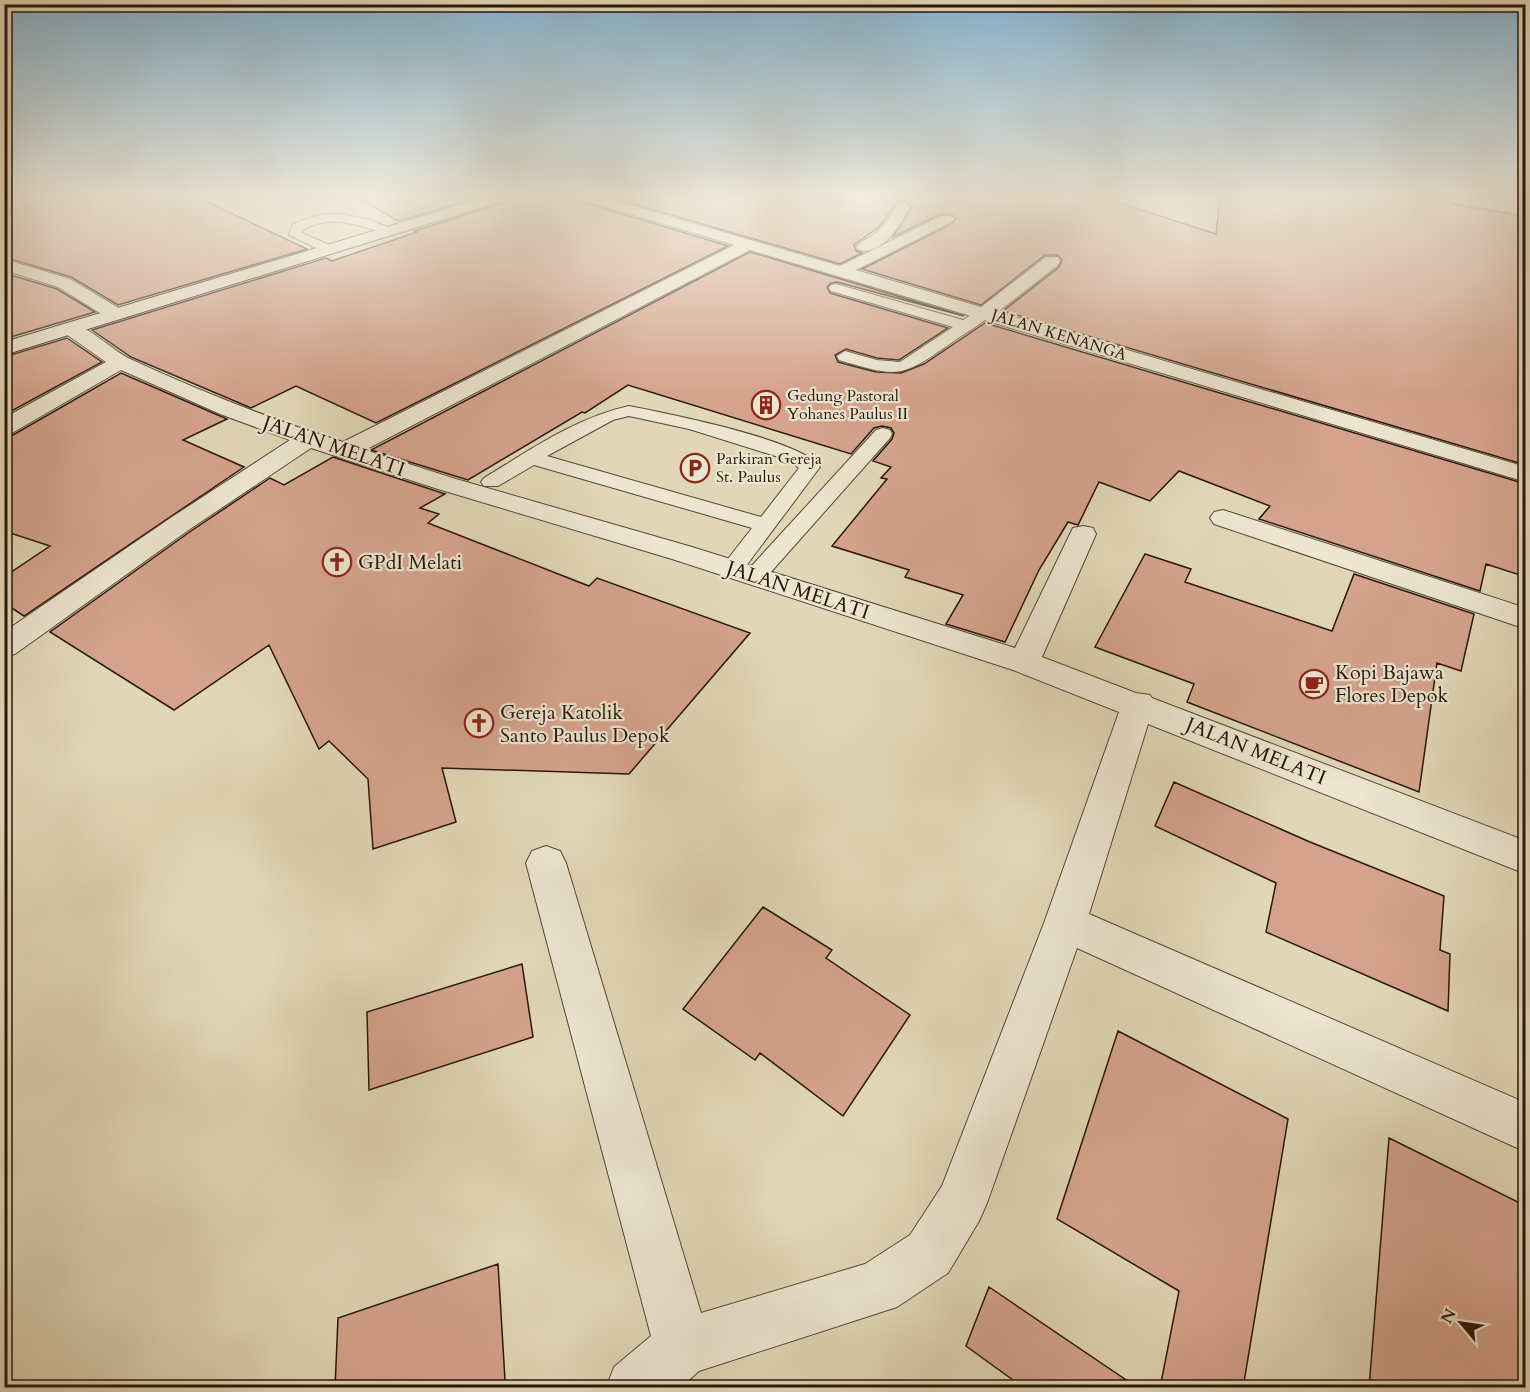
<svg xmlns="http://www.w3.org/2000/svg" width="1530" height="1392" font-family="Cardo,serif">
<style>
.building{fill:#d5a38d;stroke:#281609;stroke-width:1.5}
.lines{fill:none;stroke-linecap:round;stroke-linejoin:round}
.lane-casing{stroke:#564634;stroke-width:2}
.street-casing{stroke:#564634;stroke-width:2}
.secondary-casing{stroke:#281609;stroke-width:2}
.lane{fill:#ece5d0;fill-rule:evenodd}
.street{fill:#ece5d0;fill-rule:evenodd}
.secondary{fill:#ece5d0;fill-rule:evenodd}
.labels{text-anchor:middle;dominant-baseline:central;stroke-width:4.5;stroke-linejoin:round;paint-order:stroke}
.far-street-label{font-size:16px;fill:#281609;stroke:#ece5d0}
.far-poi-label{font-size:16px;fill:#281609;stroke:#ece5d0;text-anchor:start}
.street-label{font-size:20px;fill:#281609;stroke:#ece5d0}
.poi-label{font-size:20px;fill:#281609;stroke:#ece5d0;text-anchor:start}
</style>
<rect width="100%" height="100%" fill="#e1d7b7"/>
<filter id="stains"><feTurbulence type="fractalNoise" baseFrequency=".00333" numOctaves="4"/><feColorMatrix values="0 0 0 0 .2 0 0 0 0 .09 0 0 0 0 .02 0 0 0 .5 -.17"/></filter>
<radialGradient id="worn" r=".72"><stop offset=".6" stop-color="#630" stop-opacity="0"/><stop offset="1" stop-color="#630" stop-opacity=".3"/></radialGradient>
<!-- building -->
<path class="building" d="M 4,198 L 199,198 L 307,249 L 118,305 L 71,277 L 4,257 Z
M 359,198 L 476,198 L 398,221 Z
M 506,198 L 583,198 L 586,203 L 728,246 L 376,423 L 296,386 L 251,408 L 131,357 L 92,330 L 326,258 L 332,261 L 417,232 L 414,231 L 503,203 Z
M 613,198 L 1104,198 L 1216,234 L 1220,198 L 1444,198 L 1453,204 L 1526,217 L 1526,465 L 1003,311 L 1059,267 L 1062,260 L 1058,255 L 1045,255 L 981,305 L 862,269 L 952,224 L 956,219 L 951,214 L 940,214 L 893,237 L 912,207 L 904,200 L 898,201 L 879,227 L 854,245 L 856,251 L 862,253 L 840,264 Z
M 750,252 L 964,316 L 837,282 L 831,283 L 827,287 L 830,293 L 948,328 L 899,360 L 877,358 L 846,349 L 835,355 L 838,362 L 876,372 L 901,373 L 924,364 L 985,323 L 1526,484 L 1526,577 L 1486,564 L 1480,591 L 1259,519 L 1270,506 L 1179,471 L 1150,501 L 1099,482 L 1078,525 L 1068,522 L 1039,570 L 1005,642 L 946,624 L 963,595 L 905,577 L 909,570 L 832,546 L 887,479 L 881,478 L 891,467 L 873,461 L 892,439 L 894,433 L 891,428 L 882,426 L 874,428 L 851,454 L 628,385 L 585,413 L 582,412 L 468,480 L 371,450 Z
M 4,273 L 57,289 L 95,312 L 4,339 Z
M 67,338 L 102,362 L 4,415 L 4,357 Z
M 121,373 L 227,419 L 183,440 L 244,467 L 24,616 L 4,603 L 4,577 L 50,546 L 4,531 L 4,437 L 13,435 Z
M 333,457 L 445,494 L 420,508 L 439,514 L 428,523 L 589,586 L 597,578 L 750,633 L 629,774 L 442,768 L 456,822 L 373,849 L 368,779 L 329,741 L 319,749 L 269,645 L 174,710 L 50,632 L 191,531 L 270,478 L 284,485 Z
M 1145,554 L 1191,569 L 1185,582 L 1332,631 L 1354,574 L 1474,614 L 1461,671 L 1437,663 L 1419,792 L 1187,702 L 1194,684 L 1095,647 Z
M 1174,782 L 1310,842 L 1444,896 L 1440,950 L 1450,954 L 1448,1011 L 1266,932 L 1276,883 L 1155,826 Z
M 763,907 L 832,950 L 826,958 L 910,1015 L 843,1116 L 760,1053 L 755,1060 L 683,1009 Z
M 522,964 L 533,1037 L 369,1090 L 367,1012 Z
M 1118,1031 L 1288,1119 L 1243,1388 L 1160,1388 L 1179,1291 L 1057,1219 Z
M 1389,1138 L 1526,1206 L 1526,1388 L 1369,1388 Z
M 498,1264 L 505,1380 L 485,1388 L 335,1388 L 338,1318 Z
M 989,1287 L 1138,1388 L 1024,1388 L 966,1346 Z"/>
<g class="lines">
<!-- lane casing -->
<g class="lane-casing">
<path id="lane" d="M 342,214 L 370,220 L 395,230 L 389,234 C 358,226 333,213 302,230 L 302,233 L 332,246 L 334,249 L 332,252 L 327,253 L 289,235 L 292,225 C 308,217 324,213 342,214 Z
M 836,284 L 963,320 L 979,310 L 989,310 L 992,313 C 983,324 966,332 954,341 C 902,377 901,379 839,360 L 837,356 L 845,351 L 877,360 L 900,362 L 953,327 L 831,291 L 829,288 L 831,285 Z
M 629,406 C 665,413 802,440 820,467 L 740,574 L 732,576 L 724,574 L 720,569 L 752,528 L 534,465 L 498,486 L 484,486 L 481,482 L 484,478 C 530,450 575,418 629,406 ZM 629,416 L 689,429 L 788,460 L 799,468 L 761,517 L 547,456 L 613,420 Z
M 883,428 L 890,430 L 892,434 L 890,438 L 763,581 L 755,583 L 747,581 L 743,576 L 747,571 L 876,430 Z"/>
</g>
<!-- street casing -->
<g class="street-casing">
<path id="street" d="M 585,198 L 606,198 L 840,266 L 941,216 L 951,216 L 954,219 L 951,222 L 856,270 L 981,307 L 1046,257 L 1058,257 L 1060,261 L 1058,265 L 998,312 L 1526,467 L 1526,482 L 750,250 L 365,450 L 456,479 L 692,547 L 1015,648 L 1070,534 L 1073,528 L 1083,526 L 1093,528 L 1096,534 L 1042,657 L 1136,693 L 1150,695 L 1152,698 L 1526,841 L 1526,874 L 1148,724 L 1089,914 L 1526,1103 L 1526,1152 L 1077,948 L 987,1203 L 979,1221 L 948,1273 L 897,1307 L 699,1371 L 680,1388 L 606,1388 L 614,1367 L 651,1336 L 526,863 L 532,851 L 546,846 L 560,851 L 566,863 L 701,1313 L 865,1264 L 910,1235 L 942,1186 L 1044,923 L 1119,712 L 1013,670 L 672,559 L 438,489 L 311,448 L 190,529 L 15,654 L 4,657 L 4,632 L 172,517 L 290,440 L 220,414 L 121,370 L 12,433 L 4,435 L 4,418 L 106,362 L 63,332 L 60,328 L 63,324 C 83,319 111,350 130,359 C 199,391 270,419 343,442 L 734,245 L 587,201 Z
M 1446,198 L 1476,198 L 1526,206 L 1526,215 L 1453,202 Z
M 903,202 L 910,206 C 902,224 882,256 858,250 L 856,247 C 861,241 870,238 877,232 C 887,224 891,213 898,203 Z
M 4,259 L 70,279 L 122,310 L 124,314 L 122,318 L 108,318 L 58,287 L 4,270 Z
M 1223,510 L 1526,608 L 1526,629 L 1214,524 L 1210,518 L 1214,512 Z"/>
</g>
<!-- secondary casing -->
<g class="secondary-casing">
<path id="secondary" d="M 483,198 L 504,198 L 502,201 L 4,355 L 4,342 Z"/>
</g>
<!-- lane -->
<use href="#lane" class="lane"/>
<!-- street -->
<use href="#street" class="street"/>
<!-- secondary -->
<use href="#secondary" class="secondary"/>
</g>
<!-- sky -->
<linearGradient id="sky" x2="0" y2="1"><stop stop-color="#87b6d3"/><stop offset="0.5" stop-color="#f2eddf"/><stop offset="1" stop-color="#f2eddf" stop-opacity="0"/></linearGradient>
<rect width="1530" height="393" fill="url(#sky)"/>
<!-- icons -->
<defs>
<g id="building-ring" transform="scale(1.5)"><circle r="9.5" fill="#ece5d0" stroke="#8f2418" stroke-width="1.5"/><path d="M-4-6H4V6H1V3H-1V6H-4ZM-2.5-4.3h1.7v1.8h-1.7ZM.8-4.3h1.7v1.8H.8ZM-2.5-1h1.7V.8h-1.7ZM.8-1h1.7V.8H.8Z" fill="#8f2418"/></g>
<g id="parking-ring" transform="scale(1.5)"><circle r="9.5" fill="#ece5d0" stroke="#8f2418" stroke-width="1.5"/><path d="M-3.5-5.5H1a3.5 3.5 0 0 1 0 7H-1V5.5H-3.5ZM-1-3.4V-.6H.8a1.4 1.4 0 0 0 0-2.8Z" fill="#8f2418"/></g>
<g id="church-ring" transform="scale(1.5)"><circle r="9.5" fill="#ece5d0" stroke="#8f2418" stroke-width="1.5"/><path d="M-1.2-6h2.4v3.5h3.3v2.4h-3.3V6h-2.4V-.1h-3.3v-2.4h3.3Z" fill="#8f2418"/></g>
<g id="cafe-ring" transform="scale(1.5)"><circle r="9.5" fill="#ece5d0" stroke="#8f2418" stroke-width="1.5"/><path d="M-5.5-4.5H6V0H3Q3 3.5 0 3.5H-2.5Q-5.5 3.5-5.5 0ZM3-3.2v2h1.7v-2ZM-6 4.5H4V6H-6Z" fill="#8f2418"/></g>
</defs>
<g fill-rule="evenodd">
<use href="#building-ring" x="766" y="405"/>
<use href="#parking-ring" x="695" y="468"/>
<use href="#church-ring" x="337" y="562"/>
<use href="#cafe-ring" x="1314" y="684"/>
<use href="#church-ring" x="479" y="723"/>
</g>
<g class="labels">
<!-- far-street labels -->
<g class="far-street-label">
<text transform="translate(1059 335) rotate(17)">JALAN KENANGA</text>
</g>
<!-- far-poi labels -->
<g class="far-poi-label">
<text x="787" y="396">Gedung Pastoral<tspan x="787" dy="18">Yohanes Paulus II</tspan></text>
<text x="716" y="459">Parkiran Gereja<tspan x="716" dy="18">St. Paulus</tspan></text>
</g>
<!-- street labels -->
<g class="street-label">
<text transform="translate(334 446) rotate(19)">JALAN MELATI</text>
<text transform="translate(798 590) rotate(18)">JALAN MELATI</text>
<text transform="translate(1256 751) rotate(22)">JALAN MELATI</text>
</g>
<!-- poi labels -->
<g class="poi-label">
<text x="358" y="562">GPdI Melati</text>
<text x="1335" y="672">Kopi Bajawa<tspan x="1335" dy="23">Flores Depok</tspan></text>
<text x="500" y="712">Gereja Katolik<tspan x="500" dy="23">Santo Paulus Depok</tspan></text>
</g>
</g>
<!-- margin -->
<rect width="1530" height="1392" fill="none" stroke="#e1d7b7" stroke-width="24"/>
<rect x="6" y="6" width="1518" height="1380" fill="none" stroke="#281609" stroke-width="3"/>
<rect x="12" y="12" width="1506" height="1368" fill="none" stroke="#281609" stroke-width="1.5"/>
<!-- north arrow -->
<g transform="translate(1461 1323) rotate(299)" stroke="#ece5d0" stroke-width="4.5" paint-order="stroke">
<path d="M0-4.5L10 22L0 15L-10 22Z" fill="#281609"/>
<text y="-9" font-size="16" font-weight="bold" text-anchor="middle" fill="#281609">N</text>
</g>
<rect width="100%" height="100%" filter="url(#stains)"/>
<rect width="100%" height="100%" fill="url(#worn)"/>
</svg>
